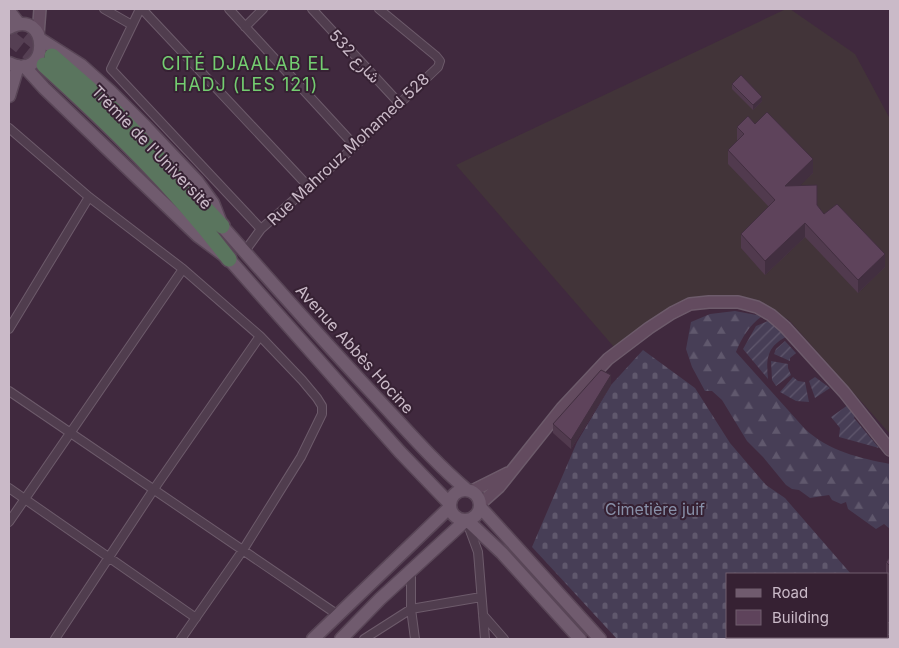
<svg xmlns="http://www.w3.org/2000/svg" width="899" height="648" font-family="Inter,Vazirmatn,sans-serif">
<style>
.medical{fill:#423439}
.forest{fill:url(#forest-firs)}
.cemetery{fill:url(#cemetery-stones)}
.garden{fill:url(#garden-furrows)}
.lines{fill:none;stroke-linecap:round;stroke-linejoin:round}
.highway-tunnel{stroke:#553f53;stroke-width:15;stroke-dasharray:15 8;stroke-linecap:butt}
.street-casing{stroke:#6d5b6b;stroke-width:10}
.secondary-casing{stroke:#6d5b6b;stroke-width:14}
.primary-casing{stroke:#594657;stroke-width:15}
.highway-casing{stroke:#5a4758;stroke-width:18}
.street{stroke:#503d4e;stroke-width:8}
.secondary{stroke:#634b5f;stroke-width:11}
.primary{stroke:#705b6e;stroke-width:12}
.highway{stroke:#5a755e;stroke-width:15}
.wall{fill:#513a4e}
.shaded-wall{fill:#422f40}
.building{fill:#5e435b;stroke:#422f40}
.labels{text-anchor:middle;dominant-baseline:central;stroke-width:4;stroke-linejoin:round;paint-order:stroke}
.street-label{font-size:16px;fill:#cabac8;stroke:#362133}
.park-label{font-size:16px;fill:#8890a8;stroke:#362133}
.neighbourhood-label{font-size:18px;letter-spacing:1px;fill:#74ce71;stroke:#362133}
</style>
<defs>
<pattern id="forest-firs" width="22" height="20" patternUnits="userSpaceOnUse" patternTransform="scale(1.25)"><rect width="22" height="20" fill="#473e56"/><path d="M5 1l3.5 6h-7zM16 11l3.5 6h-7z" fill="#60586d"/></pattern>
<pattern id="cemetery-stones" width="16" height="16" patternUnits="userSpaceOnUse" patternTransform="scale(1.25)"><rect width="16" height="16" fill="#473e56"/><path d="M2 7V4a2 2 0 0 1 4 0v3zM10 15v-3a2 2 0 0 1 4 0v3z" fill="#60586d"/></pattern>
<pattern id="garden-furrows" width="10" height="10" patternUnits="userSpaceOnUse" patternTransform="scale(1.25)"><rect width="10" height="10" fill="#473e56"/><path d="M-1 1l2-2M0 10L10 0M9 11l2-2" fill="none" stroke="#60586d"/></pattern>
</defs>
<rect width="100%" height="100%" fill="#40293e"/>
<!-- medical -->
<path class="medical" d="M 786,9 L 790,9 L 855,54 L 890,119 L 890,434 L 789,320 L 756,302 L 702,300 L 614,347 L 456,165 Z"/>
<!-- forest -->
<path class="forest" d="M 735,311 L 762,316 C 749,326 742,337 736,352 L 805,429 C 829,451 859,458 890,464 L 890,529 L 884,524 L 876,529 L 848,509 L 846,502 L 841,504 L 832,500 L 829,495 L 810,498 L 799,490 L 792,489 L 786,485 L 763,457 L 747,441 L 722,400 L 712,391 L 705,391 L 692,367 L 686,349 L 691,322 L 710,314 Z"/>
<!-- cemetery -->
<path class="cemetery" d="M 643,350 L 695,388 L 730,443 L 766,485 L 785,498 L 851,574 L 728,574 L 728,637 L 827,637 L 824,639 L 617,639 L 532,547 L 577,442 L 611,385 Z"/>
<!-- garden -->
<path class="garden" d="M 768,321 L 782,329 L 788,336 C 767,346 766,358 768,379 L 743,349 L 756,326 Z
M 785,341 L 796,353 L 790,358 L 790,361 L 774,354 L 776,349 Z
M 771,361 L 788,364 L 788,368 L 791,375 L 776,386 L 772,380 Z
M 793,377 L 798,381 L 805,382 L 809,402 L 796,401 L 780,392 Z
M 815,377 L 830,388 L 815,398 L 809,381 Z
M 848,405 L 856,413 L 854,418 L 879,448 L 839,437 L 840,428 L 831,417 Z"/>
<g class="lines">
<!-- highway-tunnel -->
<path class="highway-tunnel" d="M 9,20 L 49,53
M 9,37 L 44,65"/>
<!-- street casing -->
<g class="street-casing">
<path id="street" d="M 104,9 L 132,25
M 140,9 L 111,69 L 261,229
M 142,9 L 308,186
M 229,9 L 355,146
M 312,9 L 399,103
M 245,27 L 263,9
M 9,128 L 89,197 L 183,269 L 260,336 L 302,380 L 317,398 L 322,406 L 322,414 L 301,457 L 243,550 L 181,639
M 245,251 L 261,229 L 355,146 L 438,67 L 440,61 L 436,56 L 379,9
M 9,329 L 89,197
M 9,391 L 338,615
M 9,488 L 196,618
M 9,522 L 183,269
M 468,525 L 478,552 L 485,639
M 411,571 L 411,609 L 415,639
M 483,615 L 504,639
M 888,630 L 890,627
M 55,639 L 154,489 L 260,336
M 364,639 L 411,609 L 481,597
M 878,639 L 881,637"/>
</g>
<!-- secondary casing -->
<g class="secondary-casing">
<path id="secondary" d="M 38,35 L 40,9
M 472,491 L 508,473
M 481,503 L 499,487 L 562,408 L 608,359 L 649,328 L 672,313 L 690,304 L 709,302 L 738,302 L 757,307 L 771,315 L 785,327 L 844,392 L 890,450"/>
</g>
<!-- primary casing -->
<g class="primary-casing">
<path id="primary" d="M 9,11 L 19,24
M 9,28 C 50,6 51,84 9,63
M 40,39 L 81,65 L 110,91 L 146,127 L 197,181 L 213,203 L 222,226 C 272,283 322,339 373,394 C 404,427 433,461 467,490
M 24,66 L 44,88 L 173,212 L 198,236 L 229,259 L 400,452 L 450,504
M 9,96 L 18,66
M450 505a15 15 0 1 1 30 0a15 15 0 1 1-30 0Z
M 481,508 L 600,639
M 468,521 L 502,553 L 580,639
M 313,639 L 450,507
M 341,639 L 380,599 L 465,521"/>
</g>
<!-- highway casing -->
<g class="highway-casing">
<path id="highway" d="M 52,56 L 116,112 L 222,226
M 44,65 C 110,125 175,188 229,259"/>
</g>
<!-- street -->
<use href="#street" class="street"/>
<!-- secondary -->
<use href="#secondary" class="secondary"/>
<!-- primary -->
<use href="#primary" class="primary"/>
<!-- highway -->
<use href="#highway" class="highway"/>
</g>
<!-- wall -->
<path class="wall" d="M 732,84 L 762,101 L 753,110 L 732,89 Z
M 755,124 L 813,173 L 799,186 L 824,214 L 885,267 L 858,293 L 805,237 L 765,275 L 741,248 L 741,234 L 769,207 L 728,164 L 728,150 L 737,141 L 737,127 Z
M 611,385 L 571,449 L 553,433 L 553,424 Z
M 890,557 L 890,576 L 886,572 L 886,562 Z"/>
<!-- shaded-wall -->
<path class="shaded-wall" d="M 762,97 L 762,101 L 753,110 L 753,105 Z
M 813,159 L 813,173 L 785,200 L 785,186 Z
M 805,223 L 805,237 L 765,275 L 765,261 Z
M 885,254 L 885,267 L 858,293 L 858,280 Z
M 611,375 L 611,385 L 571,449 L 571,440 Z"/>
<!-- building -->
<path class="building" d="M 741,75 L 762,97 L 753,105 L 732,84 Z
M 767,112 L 813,159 L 785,186 L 817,185 L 817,205 L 824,214 L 837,204 L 885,254 L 858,280 L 805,223 L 765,261 L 741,234 L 775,200 L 728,150 L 744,134 L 737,127 L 748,116 L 755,124 Z
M 601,370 L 611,375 L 571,440 L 553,424 Z
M 890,557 L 890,566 L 886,562 Z
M 825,637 L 867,637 L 865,639 L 823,639 Z"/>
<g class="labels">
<!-- street labels -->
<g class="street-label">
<text transform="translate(355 56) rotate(47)">532 شارع</text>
<text transform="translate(152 147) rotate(46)">Trémie de l'Université</text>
<text transform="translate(348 149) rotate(-43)">Rue Mahrouz Mohamed 528</text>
<text transform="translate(355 349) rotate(48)">Avenue Abbès Hocine</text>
</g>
<!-- park labels -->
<g class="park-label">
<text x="655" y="509">Cimetière juif</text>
</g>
<!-- neighbourhood labels -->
<g class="neighbourhood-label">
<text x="246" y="63">CITÉ DJAALAB EL<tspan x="246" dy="21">HADJ (LES 121)</tspan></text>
</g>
</g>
<!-- border -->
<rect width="899" height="648" fill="none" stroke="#cabac8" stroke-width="20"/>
<!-- legend -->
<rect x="726" y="573" width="162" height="65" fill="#362133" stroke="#715e6f"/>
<rect x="736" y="589" width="25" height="8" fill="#705b6e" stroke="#715e6f"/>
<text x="772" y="598" font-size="15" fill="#cabac8">Road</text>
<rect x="736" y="610" width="25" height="15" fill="#5e435b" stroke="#715e6f"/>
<text x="772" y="623" font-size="15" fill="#cabac8">Building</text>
</svg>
